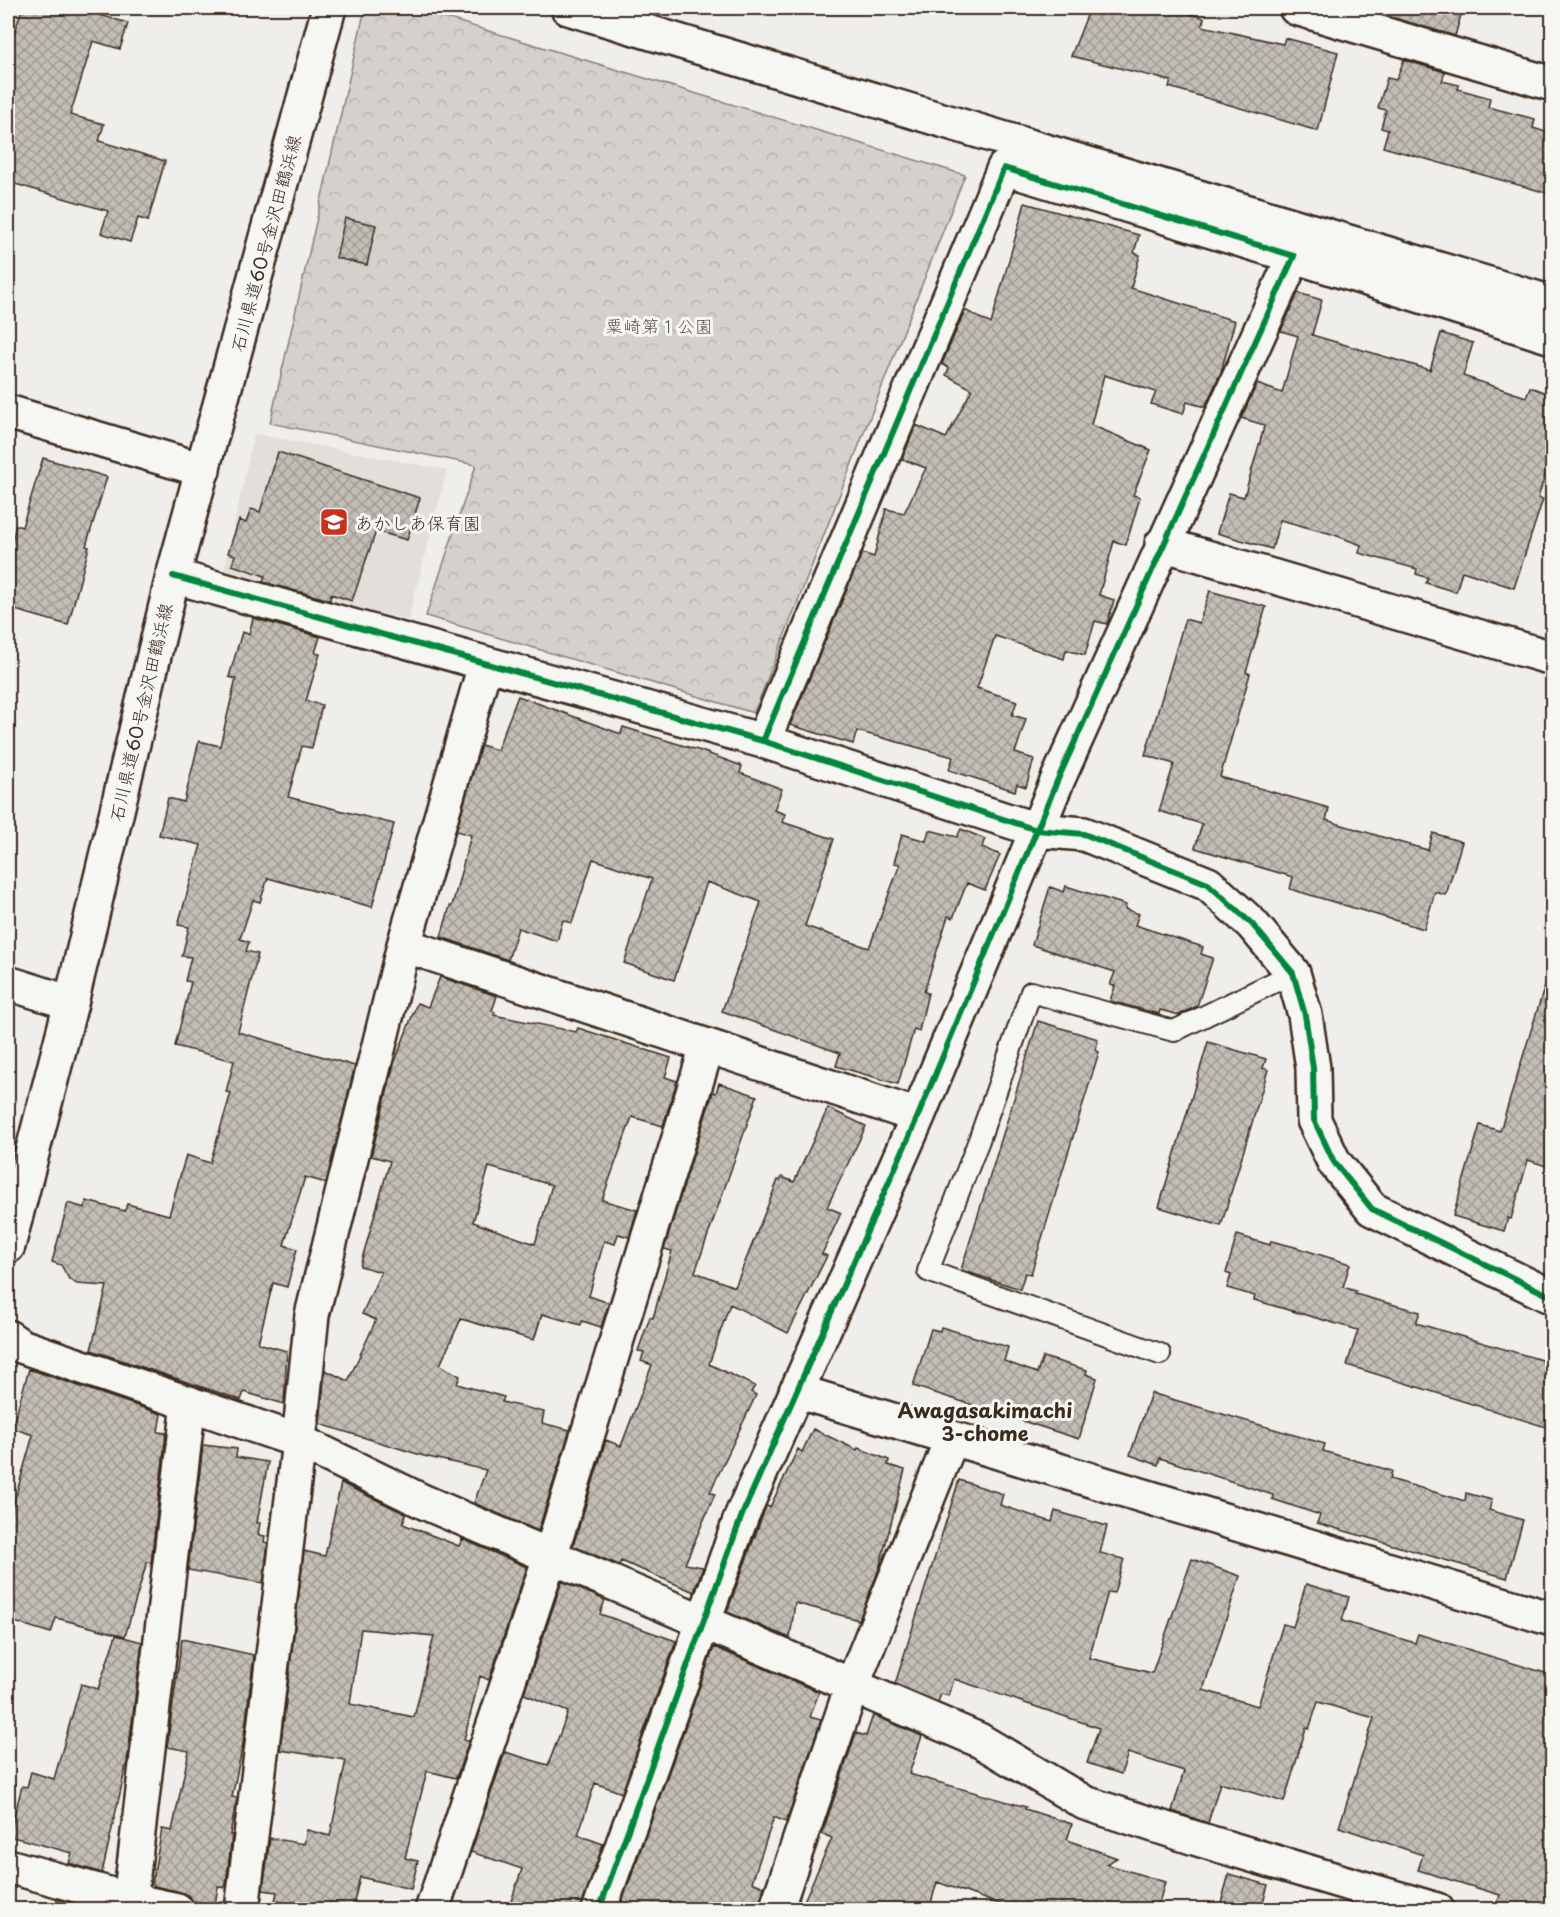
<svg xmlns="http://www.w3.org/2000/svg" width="1560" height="1917" font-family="'Playpen Sans','Klee One',sans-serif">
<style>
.built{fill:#e2dfdb}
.park{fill:url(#park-crowns);stroke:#887e75;stroke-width:1.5}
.building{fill:url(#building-cross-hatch);stroke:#3b2a1e;stroke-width:1.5;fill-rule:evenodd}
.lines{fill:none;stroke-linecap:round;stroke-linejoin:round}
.service-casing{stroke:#3b2a1e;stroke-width:24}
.minor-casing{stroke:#3b2a1e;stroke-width:38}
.tertiary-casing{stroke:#3b2a1e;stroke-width:38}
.primary-casing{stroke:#3b2a1e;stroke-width:38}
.service{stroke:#f6f6f2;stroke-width:20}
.minor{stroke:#f6f6f2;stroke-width:33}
.tertiary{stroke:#f6f6f2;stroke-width:33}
.primary{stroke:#f6f6f2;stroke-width:33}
.cycleway-casing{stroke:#f6f6f2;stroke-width:10}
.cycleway{stroke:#00873e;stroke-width:6}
.labels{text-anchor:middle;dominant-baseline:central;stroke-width:6;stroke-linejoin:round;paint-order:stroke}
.street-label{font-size:18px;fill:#3b2a1e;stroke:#f6f6f2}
.park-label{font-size:18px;fill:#61544a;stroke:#f6f6f2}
.poi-label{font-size:18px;fill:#3b2a1e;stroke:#f6f6f2;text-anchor:start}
.neighbourhood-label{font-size:20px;font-weight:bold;fill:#3b2a1e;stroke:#f6f6f2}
</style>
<defs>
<pattern id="park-crowns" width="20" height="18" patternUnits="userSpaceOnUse" patternTransform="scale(1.5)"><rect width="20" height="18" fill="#d4d1cc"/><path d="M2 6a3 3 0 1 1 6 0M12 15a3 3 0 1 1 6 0" fill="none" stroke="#b7b4af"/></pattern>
<pattern id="building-cross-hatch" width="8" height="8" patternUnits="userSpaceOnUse" patternTransform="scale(1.5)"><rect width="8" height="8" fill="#c2bdb7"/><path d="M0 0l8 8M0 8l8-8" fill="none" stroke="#9f9a94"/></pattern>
</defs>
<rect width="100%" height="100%" fill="#efeeea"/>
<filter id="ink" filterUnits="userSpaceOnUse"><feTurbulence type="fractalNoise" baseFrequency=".0167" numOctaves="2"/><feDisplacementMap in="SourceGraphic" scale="12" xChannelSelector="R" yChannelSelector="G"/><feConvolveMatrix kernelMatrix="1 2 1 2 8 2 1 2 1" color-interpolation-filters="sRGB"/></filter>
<g filter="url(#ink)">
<!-- built -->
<path class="built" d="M 254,434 L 447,470 L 408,620 L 223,575 Z"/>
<!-- park -->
<path class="park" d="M 377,8 L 413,8 L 965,175 L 754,713 L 426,616 L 476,465 L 270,423 L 364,13 Z"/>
<!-- building -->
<path class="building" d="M 22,8 L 102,8 L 100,15 L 128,23 L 120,49 L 93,41 L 70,115 L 104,124 L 99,141 L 165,161 L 148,221 L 138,218 L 130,242 L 101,233 L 108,211 L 8,182 L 8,54 Z
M 1090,8 L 1172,8 L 1204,18 L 1202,26 L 1283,44 L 1285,38 L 1338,52 L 1318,131 L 1169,87 L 1171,81 L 1071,56 Z
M 1360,8 L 1463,8 L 1455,36 Z
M 1404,60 L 1445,72 L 1442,81 L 1459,85 L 1458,89 L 1490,98 L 1488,107 L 1535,119 L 1533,128 L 1552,134 L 1552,176 L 1547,193 L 1383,147 L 1388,130 L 1381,128 L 1386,110 L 1378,108 L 1387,78 L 1396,80 Z
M 1025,203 L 1139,235 L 1134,253 L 1140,255 L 1131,288 L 1235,321 L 1221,372 L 1205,407 L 1187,402 L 1183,414 L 1151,404 L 1156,392 L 1104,375 L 1091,425 L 1151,450 L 1133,495 L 1140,497 L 1126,545 L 1114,541 L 1099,595 L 1114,600 L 1107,624 L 1095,621 L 1085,655 L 1066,650 L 1064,659 L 995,636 L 977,688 L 1017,701 L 1012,715 L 1026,719 L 1015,753 L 1034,759 L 1026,787 L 1017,784 L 1015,791 L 949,770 L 953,757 L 857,731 L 853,744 L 790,725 L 862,553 L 874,557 L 886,509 L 904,513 L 926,468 L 902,459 L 916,425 L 946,438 L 972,389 L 946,375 L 949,368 L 942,364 L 965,310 L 991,324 Z
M 345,218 L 376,225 L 367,265 L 336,258 Z
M 1298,293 L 1322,300 L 1312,335 L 1430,370 L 1441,333 L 1473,343 L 1463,376 L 1526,397 L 1530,387 L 1552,395 L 1552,453 L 1538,498 L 1543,499 L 1514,588 L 1462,571 L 1456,592 L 1426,583 L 1428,578 L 1416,574 L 1417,569 L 1359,553 L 1361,545 L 1332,534 L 1280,520 L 1272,549 L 1217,533 L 1229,493 L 1244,497 L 1263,431 L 1264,425 L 1241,418 L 1257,384 L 1282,393 L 1298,336 L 1281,331 Z
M 278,452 L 420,498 L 407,540 L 376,531 L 352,601 L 331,594 L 330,600 L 263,582 L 265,576 L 232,565 L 235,555 L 228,553 L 239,520 L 246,523 L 251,509 L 260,512 Z
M 43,458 L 107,477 L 86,546 L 89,547 L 68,625 L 8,608 L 8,557 L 16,525 L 22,527 Z
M 1210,591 L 1266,607 L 1246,672 L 1250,674 L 1220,777 L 1329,808 L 1326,820 L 1402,843 L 1428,850 L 1433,833 L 1462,842 L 1446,895 L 1435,892 L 1424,929 L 1290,889 L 1293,877 L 1195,848 L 1202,824 L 1159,811 L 1174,764 L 1145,755 L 1185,619 L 1199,623 Z
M 253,618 L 320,637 L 315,653 L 320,654 L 306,701 L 322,705 L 312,748 L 302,746 L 288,797 L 394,824 L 372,907 L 268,878 L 260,902 L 253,900 L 240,939 L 249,942 L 246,951 L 258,954 L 238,1032 L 355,1066 L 326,1183 L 305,1177 L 284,1245 L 297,1249 L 287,1287 L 273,1283 L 258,1343 L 287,1351 L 284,1404 L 244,1392 L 241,1400 L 91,1350 L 107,1286 L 77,1284 L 69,1279 L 61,1265 L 52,1262 L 68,1203 L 85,1208 L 86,1201 L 125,1211 L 127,1204 L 169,1215 L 186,1155 L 210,1163 L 231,1093 L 226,1092 L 234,1061 L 175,1046 L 191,982 L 185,981 L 191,957 L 182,956 L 189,927 L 178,925 L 201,845 L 159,835 L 168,798 L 184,802 L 199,741 L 220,746 L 236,679 L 229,677 L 242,632 L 249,634 Z
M 518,696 L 621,734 L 623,727 L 701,751 L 742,766 L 740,773 L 782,789 L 774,810 L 785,814 L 782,822 L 834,839 L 805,926 L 869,948 L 900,864 L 894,863 L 902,834 L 926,841 L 929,830 L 957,837 L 961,829 L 985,839 L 982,847 L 1000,855 L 985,890 L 967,883 L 953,918 L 948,916 L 924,992 L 928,993 L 919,1031 L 914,1029 L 898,1084 L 836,1066 L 840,1053 L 722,1011 L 761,902 L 707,882 L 674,980 L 624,963 L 652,879 L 593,859 L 572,923 L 563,920 L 557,941 L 518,928 L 508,960 L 441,937 L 450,906 L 452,906 L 471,835 L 456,831 L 481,745 L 497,750 Z
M 1066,886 L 1126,905 L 1125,909 L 1139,914 L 1135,925 L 1203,947 L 1201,954 L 1213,958 L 1197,1006 L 1179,1015 L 1160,1010 L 1159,1014 L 1110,1001 L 1115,986 L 1110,985 L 1115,972 L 1032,945 L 1050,887 L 1064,892 Z
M 440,977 L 497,996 L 492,1011 L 495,1012 L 494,1015 L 576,1032 L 578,1028 L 671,1058 L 665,1077 L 677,1081 L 663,1126 L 632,1117 L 602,1200 L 637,1210 L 629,1237 L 618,1234 L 615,1244 L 604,1241 L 589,1296 L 609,1303 L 601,1327 L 582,1321 L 581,1325 L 542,1314 L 534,1340 L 461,1319 L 440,1365 L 460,1376 L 457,1384 L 504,1397 L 502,1402 L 544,1412 L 542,1423 L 570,1430 L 538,1531 L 474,1503 L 486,1470 L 424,1456 L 320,1424 L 325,1370 L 348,1381 L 376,1320 L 362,1314 L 381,1272 L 360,1266 L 390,1161 L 371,1156 L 394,1064 L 417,1003 L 428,1007 ZM 489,1167 L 552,1185 L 535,1244 L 473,1222 Z
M 1546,982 L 1552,983 L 1552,1168 L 1528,1160 L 1511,1219 L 1508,1218 L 1504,1231 L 1453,1216 L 1480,1125 L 1500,1131 Z
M 1038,1021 L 1098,1039 L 1095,1050 L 1099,1052 L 1031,1274 L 1025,1273 L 1020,1289 L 961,1270 Z
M 1208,1042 L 1266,1059 L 1263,1068 L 1268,1070 L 1221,1226 L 1159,1207 Z
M 719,1083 L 757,1096 L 695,1272 L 735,1287 L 778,1180 L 780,1181 L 782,1177 L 794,1182 L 828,1108 L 866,1126 L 827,1207 L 841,1213 L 822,1254 L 827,1256 L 788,1333 L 730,1304 L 709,1364 L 755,1386 L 751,1392 L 756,1395 L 710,1492 L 715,1494 L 685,1564 L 703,1567 L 694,1592 L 621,1561 L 619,1565 L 573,1546 L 606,1440 L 621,1446 L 652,1365 L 641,1361 L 644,1352 L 638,1351 L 650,1317 L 653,1318 L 672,1251 L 664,1249 L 713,1092 L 716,1093 Z
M 1237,1235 L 1270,1245 L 1271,1241 L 1295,1247 L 1350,1264 L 1343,1287 L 1356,1291 L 1355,1294 L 1420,1312 L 1416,1323 L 1552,1363 L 1552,1429 L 1347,1365 L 1358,1330 L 1254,1300 L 1255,1296 L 1227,1288 L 1231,1275 L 1226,1273 Z
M 941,1327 L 1008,1347 L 1004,1361 L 1037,1373 L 1043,1357 L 1087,1370 L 1086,1374 L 1097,1378 L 1079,1439 L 913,1386 L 931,1329 L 940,1331 Z
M 29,1369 L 161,1414 L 158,1432 L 166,1433 L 151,1563 L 147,1562 L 125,1636 L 56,1618 L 51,1633 L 8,1620 L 8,1523 L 33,1435 L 12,1428 Z
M 1151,1393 L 1325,1444 L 1323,1451 L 1392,1471 L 1390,1479 L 1465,1501 L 1466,1493 L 1492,1500 L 1489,1510 L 1523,1520 L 1507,1578 L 1317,1523 L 1320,1515 L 1272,1499 L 1273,1495 L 1160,1458 L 1158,1465 L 1130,1455 Z
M 813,1429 L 857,1450 L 858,1448 L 889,1460 L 888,1465 L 905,1470 L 879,1569 L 859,1620 L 795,1603 L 790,1638 L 727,1612 L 766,1506 L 770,1507 L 798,1449 L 802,1452 Z
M 203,1445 L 237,1449 L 236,1457 L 268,1462 L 257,1523 L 260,1523 L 258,1535 L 265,1536 L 264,1542 L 268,1543 L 263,1583 L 188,1570 Z
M 959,1480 L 1003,1494 L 1000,1505 L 1052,1522 L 1055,1511 L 1107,1526 L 1100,1553 L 1124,1559 L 1114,1593 L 1108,1592 L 1089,1658 L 1152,1673 L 1192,1559 L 1240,1576 L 1203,1690 L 1258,1706 L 1283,1624 L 1293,1627 L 1306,1584 L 1349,1597 L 1342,1621 L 1415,1643 L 1418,1634 L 1552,1675 L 1552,1910 L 1495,1910 L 1500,1895 L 1418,1870 L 1423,1855 L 1339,1827 L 1374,1718 L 1318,1702 L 1309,1729 L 1306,1728 L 1284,1802 L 1220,1783 L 1208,1823 L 1172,1811 L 1184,1771 L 1128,1753 L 1121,1774 L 1087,1763 L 1099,1728 L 954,1679 L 949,1696 L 941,1694 L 938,1702 L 895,1684 Z
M 341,1483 L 406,1514 L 403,1524 L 459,1546 L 462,1539 L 527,1567 L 489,1680 L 480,1676 L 464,1740 L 469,1741 L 456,1778 L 427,1771 L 405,1858 L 418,1861 L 411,1889 L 360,1877 L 352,1910 L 319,1910 L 275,1901 L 277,1892 L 263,1890 L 270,1838 L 304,1844 L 307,1830 L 330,1836 L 346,1760 L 280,1750 L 304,1551 L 325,1556 ZM 361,1629 L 434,1636 L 414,1717 L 350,1704 Z
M 562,1581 L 605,1600 L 600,1614 L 676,1641 L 622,1793 L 595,1783 L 578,1835 L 603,1844 L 581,1910 L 508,1910 L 522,1869 L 471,1852 L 505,1752 L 548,1765 L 568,1712 L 524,1694 Z
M 116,1635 L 142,1642 L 127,1762 L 102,1873 L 69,1863 L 72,1853 L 9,1836 L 22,1786 L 27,1787 L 31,1772 L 54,1779 L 81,1684 L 98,1689 Z
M 182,1639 L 254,1655 L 243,1744 L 232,1797 L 237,1798 L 230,1835 L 232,1835 L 226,1884 L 224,1888 L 218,1886 L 215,1905 L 193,1901 L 181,1892 L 154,1886 L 152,1883 L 162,1829 L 172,1831 L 189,1751 L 167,1747 Z
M 714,1647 L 819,1692 L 810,1717 L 821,1720 L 786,1822 L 774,1817 L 752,1882 L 764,1887 L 758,1910 L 619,1910 Z
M 873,1715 L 922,1736 L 909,1774 L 1026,1807 L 1025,1809 L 1072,1824 L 1067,1840 L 1117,1858 L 1106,1864 L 1165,1882 L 1157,1910 L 1016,1910 L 937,1882 L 929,1910 L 796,1910 L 799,1900 L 804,1901 L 832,1838 L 822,1834 L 856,1733 L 866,1736 Z
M 1229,1874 L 1268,1885 L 1261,1910 L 1219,1910 Z
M 57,1899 L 92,1909 L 92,1910 L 54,1910 Z"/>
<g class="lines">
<!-- service casing -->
<g class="service-casing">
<path id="service" d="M 1160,1354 L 928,1271 L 979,1140 L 1031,992 L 1174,1031 L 1293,973"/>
</g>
<!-- minor casing -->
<g class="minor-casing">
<path id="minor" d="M 1296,8 L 1552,84
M 1294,256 L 1552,337
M 8,412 L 203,470
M 1162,544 L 1552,658
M 173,576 L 763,741 L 1037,830 L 1084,834 L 1208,884 L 1252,924 L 1293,973 L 1305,1015 L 1313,1068 L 1314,1120 L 1334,1162 L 1372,1209 L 1552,1297
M 404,945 L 918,1116
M 8,983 L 71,1003
M 8,1337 L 21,1346 L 299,1441 L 424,1502 L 979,1740 L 1085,1803 L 1201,1840 L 1437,1910
M 796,1391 L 1552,1619
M 8,1866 L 130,1900 L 177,1910
M 130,1900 L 189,1403
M 242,1910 L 299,1441 L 312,1315 L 404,945 L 485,665
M 432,1910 L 550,1557 L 707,1047
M 599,1910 L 742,1515 L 918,1116 L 1058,779 L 1294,256 L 1004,168 L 763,741
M 776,1910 L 852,1686 L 952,1438"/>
</g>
<!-- tertiary casing -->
<g class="tertiary-casing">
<path id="tertiary" d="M 568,8 L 1552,303"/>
</g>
<!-- primary casing -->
<g class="primary-casing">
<path id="primary" d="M 8,1246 L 71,1003 L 173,576 L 329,8"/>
</g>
<!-- service -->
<use href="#service" class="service"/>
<!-- minor -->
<use href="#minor" class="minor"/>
<!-- tertiary -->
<use href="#tertiary" class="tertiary"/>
<!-- primary -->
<use href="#primary" class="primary"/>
<!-- cycleway casing -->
<g class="cycleway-casing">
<path id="cycleway" d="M 173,576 L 763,741 L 1037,830 L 1084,834 L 1208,884 L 1252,924 L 1293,973 L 1305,1015 L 1313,1068 L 1314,1120 L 1334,1162 L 1372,1209 L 1552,1297
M 599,1910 L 742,1515 L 918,1116 L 1058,779 L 1294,256 L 1004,168 L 763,741"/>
</g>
<!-- cycleway -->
<use href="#cycleway" class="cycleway"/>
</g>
</g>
<!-- icons -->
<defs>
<g id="school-square" transform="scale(1.5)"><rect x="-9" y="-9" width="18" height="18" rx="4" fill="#c8321e" stroke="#f6f6f2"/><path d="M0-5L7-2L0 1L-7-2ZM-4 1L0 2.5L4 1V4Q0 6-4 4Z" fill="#fff"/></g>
</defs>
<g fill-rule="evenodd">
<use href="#school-square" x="334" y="522"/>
</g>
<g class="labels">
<!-- street labels -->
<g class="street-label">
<text transform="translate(265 243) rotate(-75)">石川県道60号金沢田鶴浜線</text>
<text transform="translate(140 712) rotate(-77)">石川県道60号金沢田鶴浜線</text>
</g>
<!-- park labels -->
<g class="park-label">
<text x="659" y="325">粟崎第１公園</text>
</g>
<!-- poi labels -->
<g class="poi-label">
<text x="355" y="522">あかしあ保育園</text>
</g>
<!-- neighbourhood labels -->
<g class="neighbourhood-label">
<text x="985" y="1410">Awagasakimachi<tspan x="985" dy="23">3-chome</tspan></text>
</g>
</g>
<!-- margin -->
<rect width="1560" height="1917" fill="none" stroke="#f6f6f2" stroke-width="30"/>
<rect x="15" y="15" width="1530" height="1887" fill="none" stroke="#3b2a1e" stroke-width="2" filter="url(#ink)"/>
</svg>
